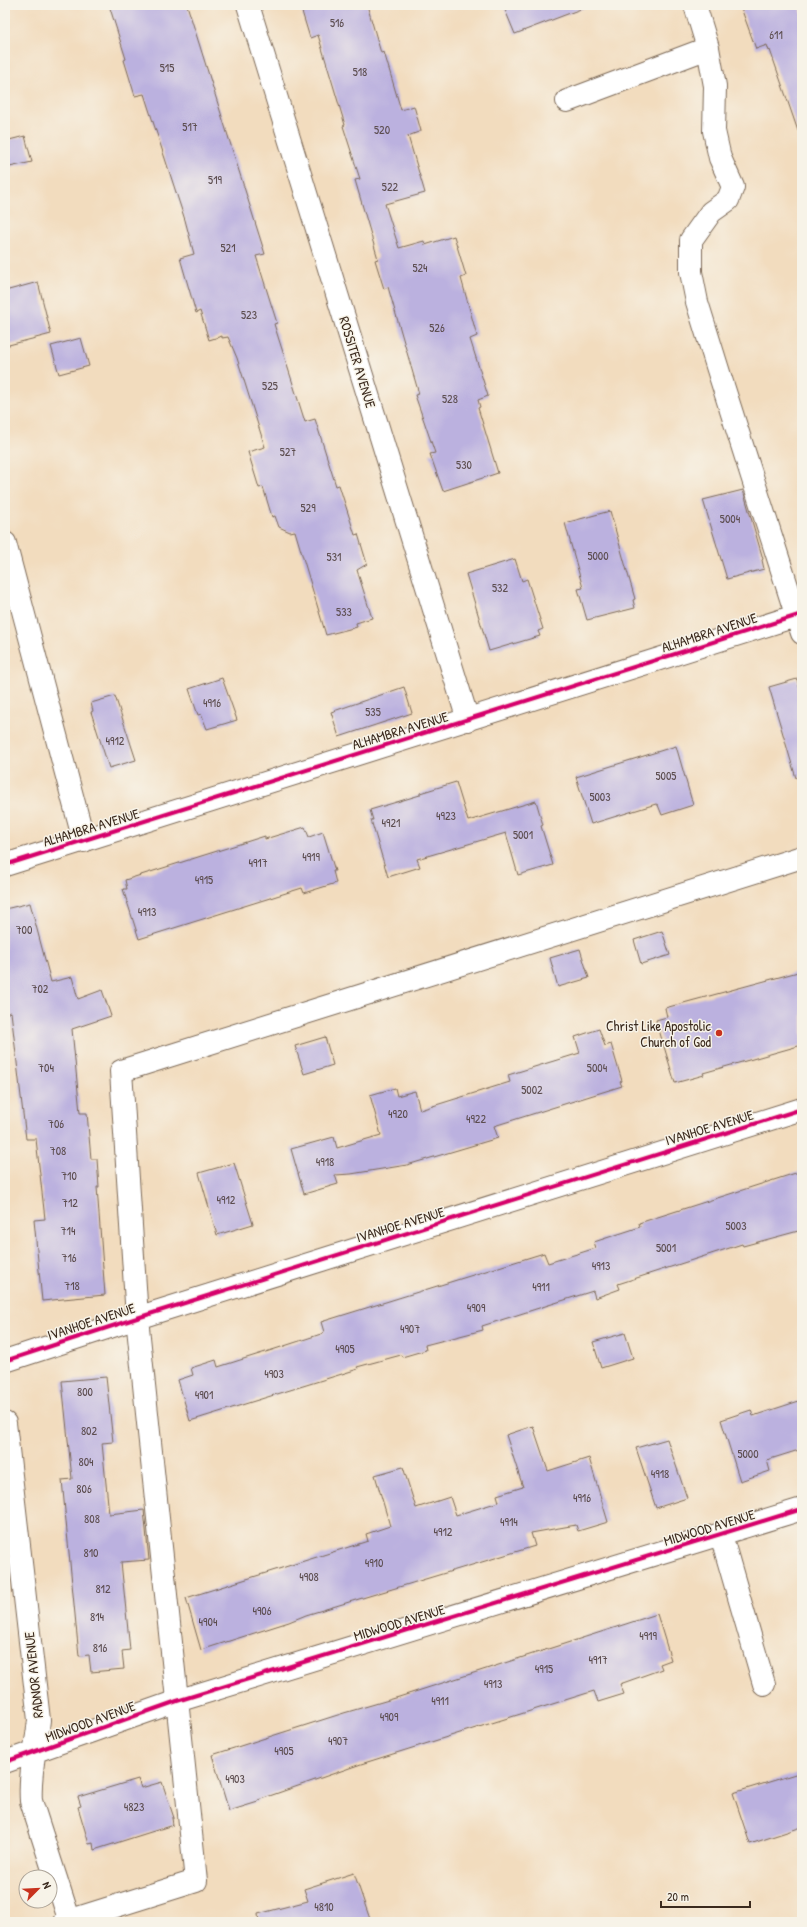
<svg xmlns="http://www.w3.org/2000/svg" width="807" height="1927" font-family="'Patrick Hand',sans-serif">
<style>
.building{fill:#bbb1df}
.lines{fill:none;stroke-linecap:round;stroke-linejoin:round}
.minor-casing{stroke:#7b6856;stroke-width:24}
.minor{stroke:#fff;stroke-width:22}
.cycleway-casing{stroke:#f7f3e8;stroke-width:6}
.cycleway{stroke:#d6006c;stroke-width:4}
.poi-dot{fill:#c8321e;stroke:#f7f3e8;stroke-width:1.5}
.labels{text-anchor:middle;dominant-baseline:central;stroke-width:3;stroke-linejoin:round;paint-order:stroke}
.number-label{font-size:12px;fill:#5b4c4e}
.street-label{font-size:14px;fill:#3b2a1e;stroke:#f7f3e8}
.poi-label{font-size:14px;fill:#3b2a1e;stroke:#f7f3e8;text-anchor:end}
</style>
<rect width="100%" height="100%" fill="#f7f3e8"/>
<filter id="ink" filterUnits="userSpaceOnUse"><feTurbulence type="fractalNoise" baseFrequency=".025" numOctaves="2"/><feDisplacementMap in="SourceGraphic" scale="8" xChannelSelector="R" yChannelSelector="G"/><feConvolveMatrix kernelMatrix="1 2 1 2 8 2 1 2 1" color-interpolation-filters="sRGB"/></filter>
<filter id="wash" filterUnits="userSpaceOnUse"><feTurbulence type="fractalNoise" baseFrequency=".012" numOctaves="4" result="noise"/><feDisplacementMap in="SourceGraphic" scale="16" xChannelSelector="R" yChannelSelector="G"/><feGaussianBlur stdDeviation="0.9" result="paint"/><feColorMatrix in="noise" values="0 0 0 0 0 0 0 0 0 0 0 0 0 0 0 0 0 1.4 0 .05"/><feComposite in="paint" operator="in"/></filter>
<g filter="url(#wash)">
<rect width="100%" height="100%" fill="#f2dcbe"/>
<g id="blocks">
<!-- building -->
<path class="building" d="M 109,5 L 187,5 L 265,254 L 256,256 L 277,323 L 274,324 L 305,422 L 315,419 L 336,486 L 339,485 L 355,535 L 358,534 L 367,564 L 357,570 L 372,618 L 356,623 L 357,627 L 326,635 L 295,531 L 290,532 L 279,527 L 275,516 L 272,517 L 263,487 L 259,488 L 248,452 L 265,447 L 237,358 L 228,337 L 222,338 L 222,336 L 209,340 L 200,311 L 196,313 L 180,258 L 194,254 L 185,220 L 144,94 L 135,96 L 124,60 L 126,59 Z
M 300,5 L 367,5 L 381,53 L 384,52 L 401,110 L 414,106 L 421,131 L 408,136 L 425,193 L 385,204 L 399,248 L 424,241 L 425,245 L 454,236 L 466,276 L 461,278 L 477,336 L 470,339 L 488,396 L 478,400 L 480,407 L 478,408 L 498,473 L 443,491 L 430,454 L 435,453 L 415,395 L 419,394 L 388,287 L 384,289 L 375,260 L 378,259 L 355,180 L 360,179 L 343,126 L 345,125 L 318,35 L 310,38 Z
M 503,5 L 586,5 L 586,7 L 515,34 Z
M 740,5 L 799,5 L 802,14 L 802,130 L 798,131 L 770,50 L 769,51 L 767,45 L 756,49 Z
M 25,136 L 32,162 L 5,168 L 5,141 Z
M 38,282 L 51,334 L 5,346 L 5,291 Z
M 81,338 L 89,366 L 59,374 L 51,346 Z
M 743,490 L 763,559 L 762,560 L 764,569 L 727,579 L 703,500 Z
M 610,511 L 635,599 L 633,600 L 635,608 L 587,620 L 578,589 L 583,588 L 565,523 Z
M 515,559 L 522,581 L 527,579 L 543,629 L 538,631 L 540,636 L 489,651 L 466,574 Z
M 222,678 L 237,720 L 207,729 L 201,714 L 198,715 L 189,689 Z
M 797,679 L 802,697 L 802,777 L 796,778 L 769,687 Z
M 404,687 L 412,713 L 339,737 L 331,712 Z
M 115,696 L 136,760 L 109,768 L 91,712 L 93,711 L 91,703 Z
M 676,746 L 693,805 L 662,815 L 658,805 L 656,804 L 591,824 L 576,777 Z
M 456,782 L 468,821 L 536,801 L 543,825 L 541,826 L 553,865 L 518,875 L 506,833 L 417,859 L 420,867 L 388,877 L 371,820 L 373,820 L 370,810 L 420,795 L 420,793 Z
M 305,827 L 309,837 L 323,832 L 335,871 L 333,871 L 336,883 L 304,893 L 302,888 L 139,939 L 123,889 L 127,889 L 125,880 L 265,836 L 265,839 Z
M 30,903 L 51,982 L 72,977 L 78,999 L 102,990 L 111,1016 L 72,1029 L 80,1113 L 87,1113 L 91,1159 L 97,1159 L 99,1187 L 97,1187 L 105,1295 L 42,1301 L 34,1220 L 45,1219 L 36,1139 L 26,1139 L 11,1012 L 5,1014 L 5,909 Z
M 662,931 L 670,955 L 641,964 L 634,940 Z
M 580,949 L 589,978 L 558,987 L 550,958 Z
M 798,972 L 802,985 L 802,1045 L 703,1073 L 704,1075 L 675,1083 L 656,1020 L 667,1017 L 665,1008 Z
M 599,1029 L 605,1046 L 611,1044 L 622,1081 L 620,1082 L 622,1086 L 494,1126 L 498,1138 L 407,1165 L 351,1174 L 335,1175 L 338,1184 L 304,1194 L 291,1149 L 334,1137 L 337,1148 L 381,1135 L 370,1095 L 395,1088 L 397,1096 L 415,1091 L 420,1110 L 510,1082 L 508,1075 L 580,1053 L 575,1037 Z
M 325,1037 L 333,1065 L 304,1074 L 295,1046 Z
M 234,1163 L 253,1224 L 217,1235 L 199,1173 Z
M 802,1171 L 802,1230 L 743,1246 L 742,1244 L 618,1284 L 620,1289 L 595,1298 L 593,1291 L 482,1326 L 483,1330 L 425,1345 L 426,1350 L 402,1357 L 401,1355 L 357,1367 L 358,1369 L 190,1421 L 178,1380 L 193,1375 L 191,1368 L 216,1360 L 218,1367 L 272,1350 L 321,1334 L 324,1332 L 321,1322 L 544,1253 L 548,1263 L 596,1248 L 594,1242 L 640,1227 L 639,1223 Z
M 625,1333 L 633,1358 L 601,1368 L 593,1342 Z
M 106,1377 L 113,1442 L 102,1443 L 109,1514 L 144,1510 L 149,1560 L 121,1562 L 130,1650 L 122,1651 L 124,1669 L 91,1672 L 89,1655 L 79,1656 L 62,1480 L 72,1479 L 62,1381 Z
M 802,1400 L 802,1449 L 767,1460 L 770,1471 L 740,1481 L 721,1420 L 751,1410 L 753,1416 Z
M 533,1426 L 548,1471 L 589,1458 L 608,1522 L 578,1531 L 576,1525 L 531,1533 L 535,1546 L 306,1615 L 289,1622 L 201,1650 L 186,1598 L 368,1541 L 366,1534 L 390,1526 L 375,1475 L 403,1467 L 416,1508 L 450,1497 L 456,1515 L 499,1502 L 497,1495 L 523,1487 L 506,1435 Z
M 667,1439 L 687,1498 L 656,1508 L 636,1448 Z
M 657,1614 L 671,1660 L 660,1664 L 662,1669 L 620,1684 L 624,1694 L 598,1702 L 594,1691 L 361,1764 L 258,1800 L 258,1802 L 229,1811 L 212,1755 L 344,1713 L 399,1697 Z
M 802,1772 L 802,1827 L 750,1844 L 733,1793 Z
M 138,1779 L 141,1788 L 162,1782 L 174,1818 L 172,1818 L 173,1825 L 94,1850 L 93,1843 L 89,1844 L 78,1807 L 81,1806 L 78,1797 Z
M 354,1873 L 371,1922 L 259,1922 L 258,1914 L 308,1901 L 304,1889 Z"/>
</g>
</g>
<g filter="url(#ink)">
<use href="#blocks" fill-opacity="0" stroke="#7b6856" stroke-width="1"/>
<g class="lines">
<!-- minor casing -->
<g class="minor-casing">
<path id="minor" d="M 248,5 L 468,720
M 695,5 L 708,48 L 715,86 L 714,131 L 720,158 L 733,187 L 728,200 L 711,212 L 691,240 L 691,272 L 697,302 L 720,376 L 802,633
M 567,101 L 708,48
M 5,543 L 84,841
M 5,865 L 802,614
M 5,1361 L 137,1318 L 802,1109
M 5,1423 L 39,1720 C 36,1747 29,1774 31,1801 L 70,1922
M 721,1535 L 764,1684
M 5,1762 L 177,1701 L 802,1509
M 65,1922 L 196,1881 L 137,1318 L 121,1071 L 802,857"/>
</g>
<!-- minor -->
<use href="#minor" class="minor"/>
<!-- cycleway casing -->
<g class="cycleway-casing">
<path id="cycleway" d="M 5,865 L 802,614
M 5,1361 L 137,1318 L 802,1109
M 5,1762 L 177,1701 L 802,1509"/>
</g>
<!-- cycleway -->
<use href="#cycleway" class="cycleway"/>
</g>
</g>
<!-- markers -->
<circle class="poi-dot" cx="719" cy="1033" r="4"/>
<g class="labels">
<!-- number labels -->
<g class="number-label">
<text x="337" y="22">516</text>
<text x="776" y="34">611</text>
<text x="167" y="67">515</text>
<text x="360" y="71">518</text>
<text x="190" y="126">517</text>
<text x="382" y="129">520</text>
<text x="215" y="179">519</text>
<text x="390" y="186">522</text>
<text x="228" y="247">521</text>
<text x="420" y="267">524</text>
<text x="249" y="314">523</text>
<text x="437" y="327">526</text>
<text x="270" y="385">525</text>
<text x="450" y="398">528</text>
<text x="288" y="451">527</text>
<text x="464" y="464">530</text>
<text x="308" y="507">529</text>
<text x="730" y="518">5004</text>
<text x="598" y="555">5000</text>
<text x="334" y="556">531</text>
<text x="500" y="587">532</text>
<text x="344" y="611">533</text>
<text x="212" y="702">4916</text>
<text x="373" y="711">535</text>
<text x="115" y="740">4912</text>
<text x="666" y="775">5005</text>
<text x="600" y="796">5003</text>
<text x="446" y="815">4923</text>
<text x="391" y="822">4921</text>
<text x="523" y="834">5001</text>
<text x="311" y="856">4919</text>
<text x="258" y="862">4917</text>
<text x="204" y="879">4915</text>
<text x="147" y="911">4913</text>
<text x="24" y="929">700</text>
<text x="40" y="988">702</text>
<text x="46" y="1067">704</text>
<text x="597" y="1067">5004</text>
<text x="532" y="1089">5002</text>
<text x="398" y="1113">4920</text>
<text x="476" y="1118">4922</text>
<text x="56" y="1123">706</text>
<text x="58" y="1150">708</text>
<text x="325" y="1161">4918</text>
<text x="69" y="1175">710</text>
<text x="226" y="1199">4912</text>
<text x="70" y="1202">712</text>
<text x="736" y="1225">5003</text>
<text x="68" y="1230">714</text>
<text x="666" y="1247">5001</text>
<text x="69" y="1257">716</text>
<text x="601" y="1265">4913</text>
<text x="72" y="1285">718</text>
<text x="541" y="1286">4911</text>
<text x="476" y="1307">4909</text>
<text x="410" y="1328">4907</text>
<text x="345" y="1348">4905</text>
<text x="274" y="1373">4903</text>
<text x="85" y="1391">800</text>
<text x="204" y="1394">4901</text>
<text x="89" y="1430">802</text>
<text x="748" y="1453">5000</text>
<text x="86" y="1461">804</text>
<text x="660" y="1473">4918</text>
<text x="84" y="1488">806</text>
<text x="582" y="1497">4916</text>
<text x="92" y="1518">808</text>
<text x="509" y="1521">4914</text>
<text x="443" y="1531">4912</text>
<text x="91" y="1552">810</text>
<text x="374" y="1562">4910</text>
<text x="309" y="1576">4908</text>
<text x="103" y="1588">812</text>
<text x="262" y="1610">4906</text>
<text x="97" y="1616">814</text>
<text x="208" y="1621">4904</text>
<text x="648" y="1635">4919</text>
<text x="100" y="1647">816</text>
<text x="598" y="1659">4917</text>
<text x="544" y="1668">4915</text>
<text x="493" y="1683">4913</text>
<text x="440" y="1700">4911</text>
<text x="389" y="1716">4909</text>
<text x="338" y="1740">4907</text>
<text x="284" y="1750">4905</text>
<text x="235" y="1778">4903</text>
<text x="134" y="1806">4823</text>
<text x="324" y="1906">4810</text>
</g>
<!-- street labels -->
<g class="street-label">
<text transform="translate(358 362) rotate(73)">ROSSITER AVENUE</text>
<text transform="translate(709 632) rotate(-18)">ALHAMBRA AVENUE</text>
<text transform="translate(400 730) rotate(-17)">ALHAMBRA AVENUE</text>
<text transform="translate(91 827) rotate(-17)">ALHAMBRA AVENUE</text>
<text transform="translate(709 1127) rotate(-17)">IVANHOE AVENUE</text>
<text transform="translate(400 1224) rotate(-17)">IVANHOE AVENUE</text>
<text transform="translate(91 1321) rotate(-18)">IVANHOE AVENUE</text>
<text transform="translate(709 1527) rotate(-17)">MIDWOOD AVENUE</text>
<text transform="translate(399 1622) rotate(-17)">MIDWOOD AVENUE</text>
<text transform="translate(33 1675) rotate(-96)">RADNOR AVENUE</text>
<text transform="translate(90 1721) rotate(-20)">MIDWOOD AVENUE</text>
</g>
<!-- poi labels -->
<g class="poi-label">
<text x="711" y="1025">Christ Like Apostolic<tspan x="711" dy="16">Church of God</tspan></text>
</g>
</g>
<!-- margin -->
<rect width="807" height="1927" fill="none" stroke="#f7f3e8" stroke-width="20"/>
<!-- north arrow -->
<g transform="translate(38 1889) rotate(66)"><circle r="19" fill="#f7f3e8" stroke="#aca397"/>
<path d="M0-3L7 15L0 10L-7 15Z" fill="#c8321e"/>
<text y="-6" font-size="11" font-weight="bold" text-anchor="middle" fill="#3b2a1e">N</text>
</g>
<!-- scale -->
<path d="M661 1901v6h89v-6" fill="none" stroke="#3b2a1e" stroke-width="2"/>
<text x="667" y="1901" font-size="12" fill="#3b2a1e" stroke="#f7f3e8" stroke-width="3" paint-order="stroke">20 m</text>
</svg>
